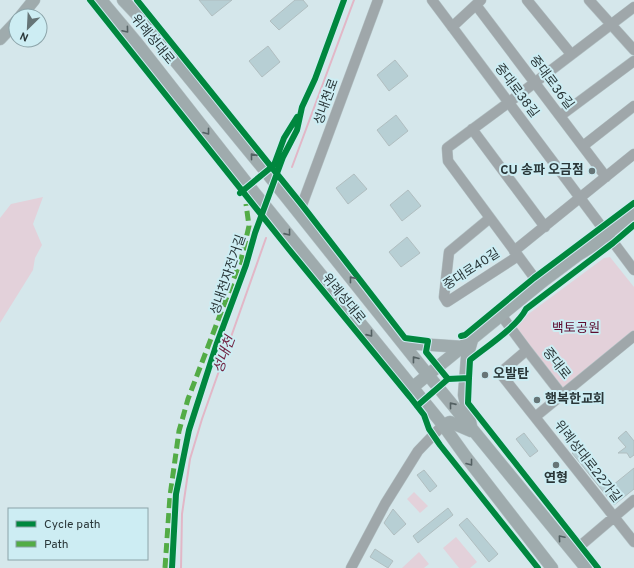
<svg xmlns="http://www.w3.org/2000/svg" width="634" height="568" font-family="Overpass,'Noto Sans KR',sans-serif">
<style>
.green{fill:#e3d1da}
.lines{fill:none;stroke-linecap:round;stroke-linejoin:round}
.stream{stroke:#e2b7c7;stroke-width:2}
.building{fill:#b7cfd4;stroke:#b0bec0}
.minor-casing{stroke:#b4c3c6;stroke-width:11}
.major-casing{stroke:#b4c3c6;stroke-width:13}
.minor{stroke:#9fa7aa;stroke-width:10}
.major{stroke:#9fabad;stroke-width:12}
.quiet{stroke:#53ac46;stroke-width:5;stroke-dasharray:10 5;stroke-linecap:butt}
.cycleway-casing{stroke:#cdedf3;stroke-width:8}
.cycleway{stroke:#00873e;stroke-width:6}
.oneway{stroke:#536062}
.poi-dot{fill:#667577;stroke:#cdedf3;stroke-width:1.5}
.labels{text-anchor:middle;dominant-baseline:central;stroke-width:4;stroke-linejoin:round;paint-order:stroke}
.street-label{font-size:13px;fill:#2a3739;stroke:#cdedf3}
.poi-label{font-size:13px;font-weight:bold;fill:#2a3739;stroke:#cdedf3;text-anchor:start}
.park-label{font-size:13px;fill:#5d0d30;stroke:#cdedf3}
.water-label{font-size:14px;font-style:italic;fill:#722341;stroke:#cdedf3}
</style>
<rect width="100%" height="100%" fill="#d5e7eb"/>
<!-- green -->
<path class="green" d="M 43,197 L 33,224 L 42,245 L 35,258 L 33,270 L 0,323 L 0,218 L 11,204 Z
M 610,257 L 634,287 L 634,334 L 562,392 L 514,329 L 523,318 L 604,258 Z
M 414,492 L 428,506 L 420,513 L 407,499 Z
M 456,537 L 477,562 L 470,568 L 459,568 L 443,548 Z
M 419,552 L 429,564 L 424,568 L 402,568 Z"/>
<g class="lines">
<!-- stream -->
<path class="stream" d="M 292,167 L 354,0
M 181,568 L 182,514 L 190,459 L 202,419 L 266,238"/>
</g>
<!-- building -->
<path class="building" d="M 199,0 L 232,0 L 212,16 Z
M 295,0 L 303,0 L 308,6 L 279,30 L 270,21 Z
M 268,46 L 280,62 L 262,77 L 249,61 Z
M 395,60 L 408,76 L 389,91 L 377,75 Z
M 396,115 L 408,131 L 389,146 L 377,130 Z
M 354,174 L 367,189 L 348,204 L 336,188 Z
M 408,190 L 421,206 L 402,221 L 390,205 Z
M 407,237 L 420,253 L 401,267 L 389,252 Z
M 626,431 L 634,441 L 634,455 L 630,458 L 627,453 L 618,453 L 626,447 L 618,438 Z
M 524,433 L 538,451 L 530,457 L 516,439 Z
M 581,446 L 613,485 L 634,468 L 634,489 L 614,505 L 572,453 Z
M 424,470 L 437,486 L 430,492 L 417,475 Z
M 448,508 L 453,515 L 418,543 L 413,536 Z
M 393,509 L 406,524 L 394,535 L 384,523 Z
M 467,518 L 498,554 L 489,562 L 459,525 Z
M 375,549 L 393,561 L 388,568 L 370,557 Z"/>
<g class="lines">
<!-- minor casing -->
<g class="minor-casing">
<path id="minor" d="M 432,0 L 634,270
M 527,0 L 571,54
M 589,0 L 634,50
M 476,5 L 606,177
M 452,27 L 481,0
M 560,116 L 634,61
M 472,129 L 545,227
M 583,146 L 634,106
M 299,213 L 378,0
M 490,218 L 449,252 L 444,297 L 447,302 L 518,256
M 514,251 L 634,154
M 539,284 L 448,161 L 447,148 L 508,103 L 634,7
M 501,315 L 527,350 L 500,373 L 634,542
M 527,350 L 562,395
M 535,417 L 634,336
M 573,552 L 634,500
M 351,568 L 385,504 L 418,451 L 443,425"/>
</g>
<!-- major casing -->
<g class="major-casing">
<path id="major" d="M 101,0 L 137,43 L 249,186 L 443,425 L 466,457 L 552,568
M 123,0 L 139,17 L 266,172 L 428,375 L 586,568
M 21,16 L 34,0
M 0,39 L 16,22
M 403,343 L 463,347
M 413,387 L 542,282 L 578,255 L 594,245 L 634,212
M 443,425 L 450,422 L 471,431
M 471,426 L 464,395 L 467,357 L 472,340"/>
</g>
<!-- minor -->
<use href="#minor" class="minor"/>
<!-- major -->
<use href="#major" class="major"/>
<!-- quiet -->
<path class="quiet" d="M 165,568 L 170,496 L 179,431 L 188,399 L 241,260 L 249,226 L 246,204"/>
<!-- cycleway casing -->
<g class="cycleway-casing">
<path id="cycleway" d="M 90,0 L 287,247 L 410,397 L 424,415 L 429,429 L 440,445 L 538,568
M 137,0 L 302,205 L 405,338 L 428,341 L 426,352 L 448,379
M 240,193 L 274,165 L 284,138 L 297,117
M 461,336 L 465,335 L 534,278 L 634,203
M 469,378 L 470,360 C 486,347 517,327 526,309 L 613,243 L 634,225
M 417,406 L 448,379 L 469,378 L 468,403 L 598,568
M 172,568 L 176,494 L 189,430 L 217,343 L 246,265 L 255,233 L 283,157 L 297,130 L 302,107 L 315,79 L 344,0"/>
</g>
<!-- cycleway -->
<use href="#cycleway" class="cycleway"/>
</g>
<!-- one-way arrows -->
<defs><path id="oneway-chevron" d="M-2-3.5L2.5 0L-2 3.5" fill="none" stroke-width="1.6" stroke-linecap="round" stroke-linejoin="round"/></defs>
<g class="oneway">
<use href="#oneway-chevron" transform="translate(126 30) rotate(50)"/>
<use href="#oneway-chevron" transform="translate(207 132) rotate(52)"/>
<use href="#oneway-chevron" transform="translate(253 156) rotate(-129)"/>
<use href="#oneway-chevron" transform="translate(288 233) rotate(51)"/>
<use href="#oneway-chevron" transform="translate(352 279) rotate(-128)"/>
<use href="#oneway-chevron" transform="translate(370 334) rotate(51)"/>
<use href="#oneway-chevron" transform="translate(415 359) rotate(-128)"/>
<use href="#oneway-chevron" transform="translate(452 405) rotate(-129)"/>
<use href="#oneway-chevron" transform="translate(470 463) rotate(52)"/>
<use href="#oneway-chevron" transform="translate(561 538) rotate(-130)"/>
</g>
<!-- markers -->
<g class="poi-dot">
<circle cx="592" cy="171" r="4"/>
<circle cx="485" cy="375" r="4"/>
<circle cx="537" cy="400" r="4"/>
<circle cx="556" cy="465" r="4"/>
</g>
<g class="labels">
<!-- street labels -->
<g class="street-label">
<text transform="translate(152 40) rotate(51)">위례성대로</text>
<text transform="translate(551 83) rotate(53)">중대로36길</text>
<text transform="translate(516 91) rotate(53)">중대로38길</text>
<text transform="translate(327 102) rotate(-70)">성내천로</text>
<text transform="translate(472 270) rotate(-33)">중대로40길</text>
<text transform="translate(229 275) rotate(-71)">성내천자전거길</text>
<text transform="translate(343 299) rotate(51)">위례성대로</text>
<text transform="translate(556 364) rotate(52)">중대로</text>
<text transform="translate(587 462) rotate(52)">위례성대로22가길</text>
</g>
<!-- poi labels -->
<g class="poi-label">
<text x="584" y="171" text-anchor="end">CU 송파 오금점</text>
<text x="493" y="375">오발탄</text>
<text x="545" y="400">행복한교회</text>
<text x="556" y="479" text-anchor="middle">연형</text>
</g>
<!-- park labels -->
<g class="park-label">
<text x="576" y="329">백토공원</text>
</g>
<!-- water labels -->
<g class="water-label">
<text transform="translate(225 355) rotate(-70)">성내천</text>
</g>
</g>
<!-- legend -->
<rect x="8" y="508" width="140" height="52" fill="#cdedf3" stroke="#8ca4a9"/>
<rect x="16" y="521" width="20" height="6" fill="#00873e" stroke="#8ca4a9"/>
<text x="44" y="528" font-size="12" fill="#2a3739">Cycle path</text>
<rect x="16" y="541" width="20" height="6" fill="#53ac46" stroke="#8ca4a9"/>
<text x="44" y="548" font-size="12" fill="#2a3739">Path</text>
<!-- north arrow -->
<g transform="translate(28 28) rotate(204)"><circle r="19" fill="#cdedf3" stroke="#8ca4a9"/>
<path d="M0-3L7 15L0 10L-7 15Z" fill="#667577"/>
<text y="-6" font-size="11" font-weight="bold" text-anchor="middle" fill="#2a3739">N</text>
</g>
</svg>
